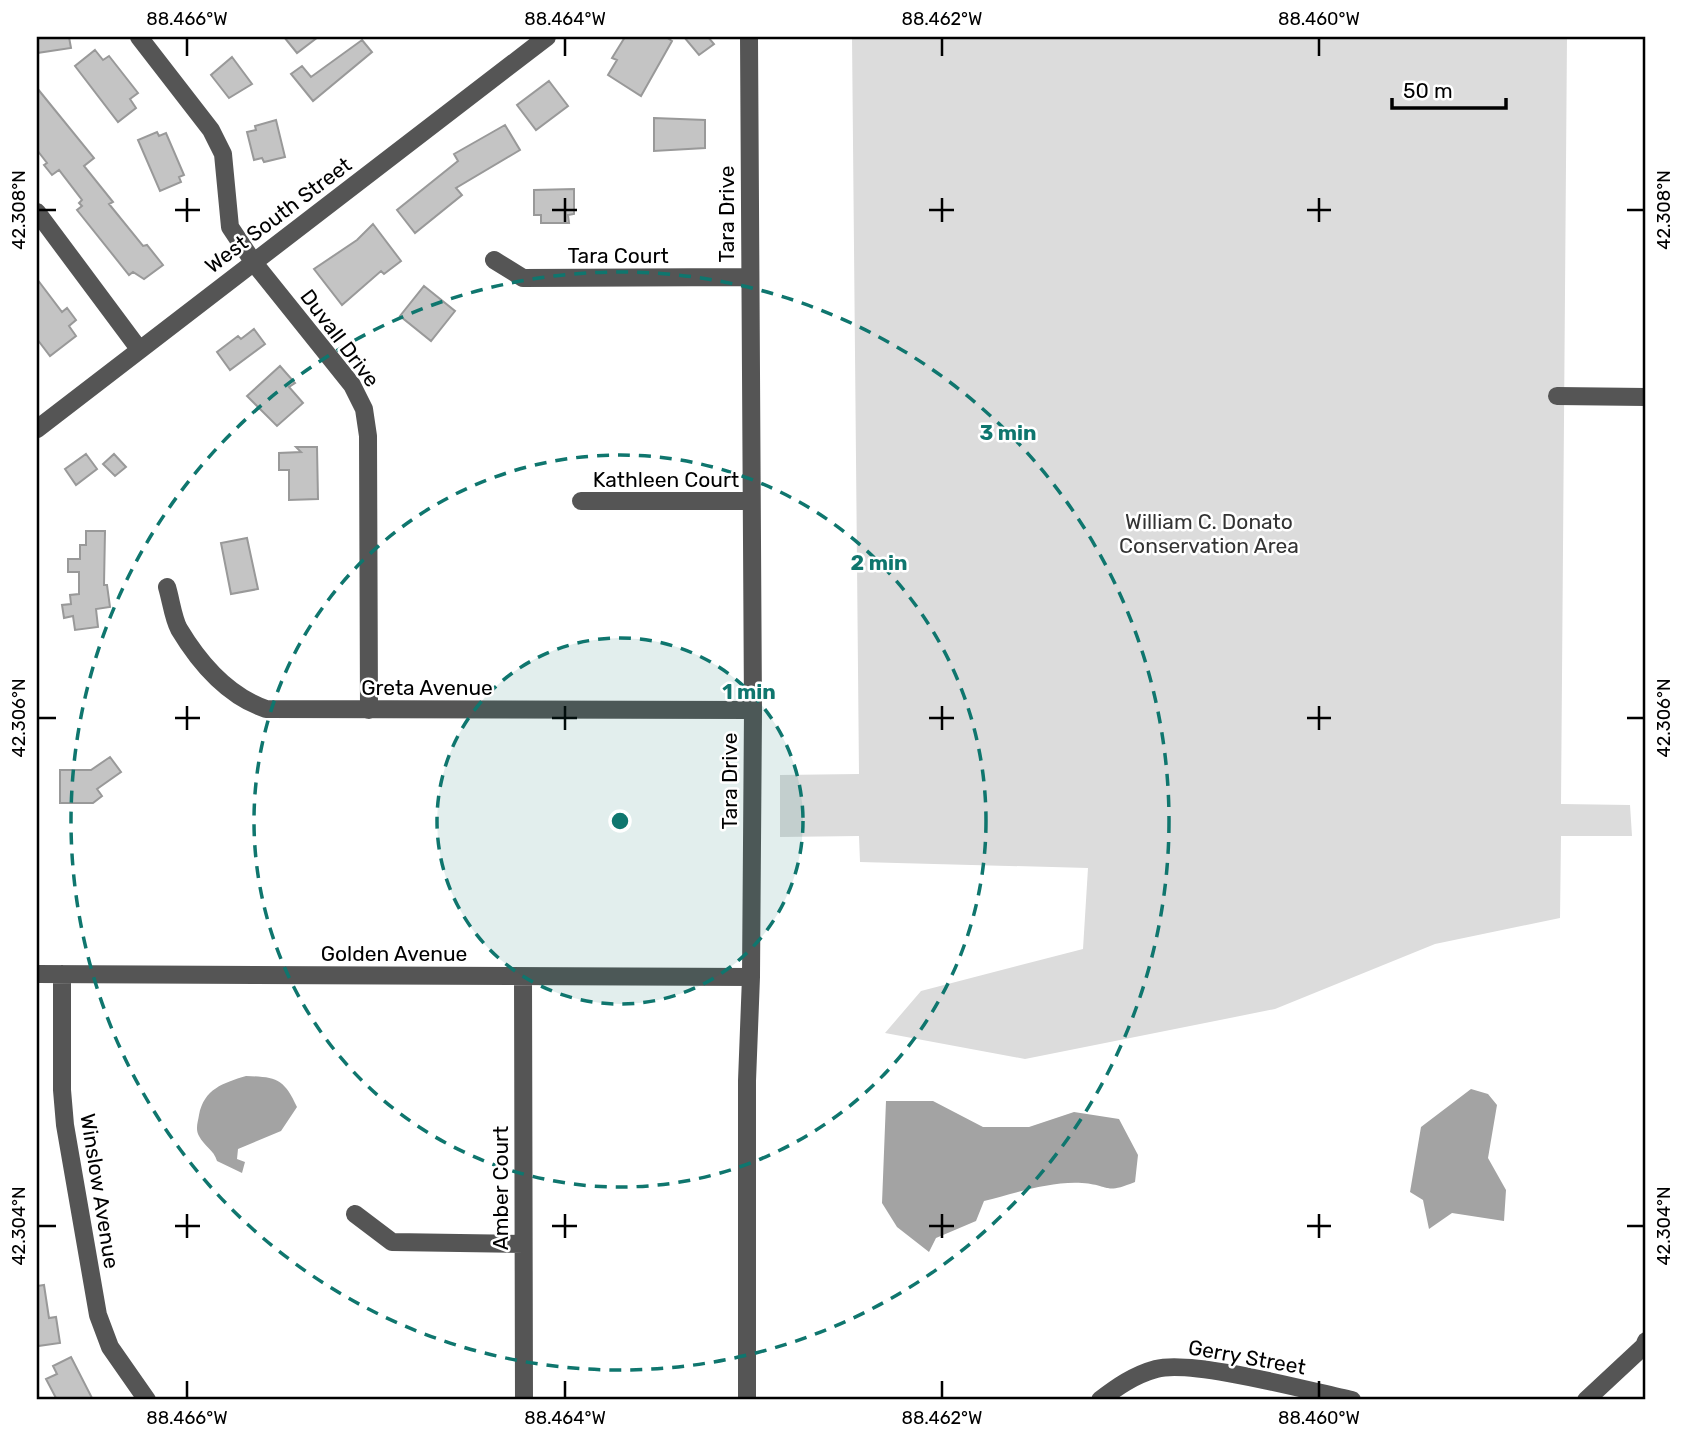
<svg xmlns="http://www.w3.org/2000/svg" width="1683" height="1437" font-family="Rubik,sans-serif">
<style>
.green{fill:#dcdcdc}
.water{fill:#a3a3a3}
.building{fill:#c4c4c4;stroke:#999;stroke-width:2}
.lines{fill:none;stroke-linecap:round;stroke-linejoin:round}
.minor{stroke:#555;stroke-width:18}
.ticks{fill:none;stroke:#000;stroke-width:2.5}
.ring{fill:none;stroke:#0f766e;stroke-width:3.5;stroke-dasharray:12 9}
.labels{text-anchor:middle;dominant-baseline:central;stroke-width:5;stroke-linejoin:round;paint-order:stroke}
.street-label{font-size:21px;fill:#000;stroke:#fff}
.park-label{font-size:21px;fill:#333;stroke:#fff}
.centre{fill:#0f766e;stroke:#fff;stroke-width:3.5}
.ring-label{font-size:21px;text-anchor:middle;font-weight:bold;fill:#0f766e;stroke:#fff;stroke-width:5;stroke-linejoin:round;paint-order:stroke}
.neatline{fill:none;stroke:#000;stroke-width:2.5}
.ticks-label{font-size:18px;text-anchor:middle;fill:#000}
</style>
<rect width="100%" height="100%" fill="#fff"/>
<!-- green -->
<path class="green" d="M 852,37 L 1567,37 L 1561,804 L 1630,805 L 1632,836 L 1561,836 L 1560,918 L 1435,944 L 1275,1009 L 1025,1059 L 885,1033 L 921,991 L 1083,949 L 1088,868 L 860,862 L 859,836 L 780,837 L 780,775 L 859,774 Z"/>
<!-- water -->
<path class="water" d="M 246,1076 C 277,1077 284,1079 297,1107 L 281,1131 L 238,1149 L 237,1159 L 245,1162 L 242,1173 L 217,1161 C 214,1150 204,1146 199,1136 C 195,1129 198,1122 199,1115 C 204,1089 223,1083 246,1076 Z
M 1471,1089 L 1488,1094 L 1497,1105 L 1488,1158 L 1506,1190 L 1504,1221 L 1452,1213 L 1429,1229 L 1423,1200 L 1410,1192 L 1421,1127 Z
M 886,1101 L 933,1101 L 983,1127 L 1029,1127 L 1074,1112 L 1119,1119 L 1138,1155 L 1135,1182 C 1103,1195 1111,1185 1082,1183 C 1051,1181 1015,1193 984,1201 L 976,1221 L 936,1238 L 929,1252 L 897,1227 L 882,1203 Z"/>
<!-- building -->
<path class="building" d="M 37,37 L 69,37 L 71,48 L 37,53 Z
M 284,37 L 318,37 L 297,53 Z
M 625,37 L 666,37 L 672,41 L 641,96 L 608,75 L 617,60 L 612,58 Z
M 684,37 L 708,37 L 714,44 L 699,55 Z
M 362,40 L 372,52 L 313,101 L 291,74 L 302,66 L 311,77 Z
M 95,50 L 103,60 L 109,56 L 138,93 L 130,99 L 136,108 L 118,122 L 75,66 Z
M 232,57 L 252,84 L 229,98 L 211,75 Z
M 549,81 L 568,106 L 536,130 L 517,105 Z
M 37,88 L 94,158 L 84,166 L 113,202 L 109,204 L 143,246 L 147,245 L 163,265 L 144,279 L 133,272 L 129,275 L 77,210 L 82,206 L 79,203 L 82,200 L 59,170 L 52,175 L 44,165 L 47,163 L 37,150 Z
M 654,118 L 705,120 L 705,148 L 654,151 Z
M 276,120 L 285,157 L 264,162 L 262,158 L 254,160 L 247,132 L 256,130 L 255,126 Z
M 505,125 L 520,150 L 456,188 L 462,195 L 415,233 L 397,210 L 458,161 L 454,154 Z
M 157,132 L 159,136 L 166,133 L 184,175 L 179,177 L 181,182 L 160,191 L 138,140 Z
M 574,189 L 574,214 L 568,215 L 569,223 L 541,223 L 541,215 L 534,215 L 534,190 Z
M 373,224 L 401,261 L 384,274 L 381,271 L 342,305 L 314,269 L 357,240 Z
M 37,279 L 62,312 L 67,308 L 76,320 L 69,326 L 76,336 L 50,356 L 37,339 Z
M 424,286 L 455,311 L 431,341 L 400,316 Z
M 254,329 L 265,344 L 230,370 L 217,352 L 238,336 L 241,339 Z
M 280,366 L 295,383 L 289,387 L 303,403 L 277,426 L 247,396 Z
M 296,447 L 317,447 L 318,499 L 289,500 L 289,470 L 279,470 L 279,453 L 301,452 Z
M 86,454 L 97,469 L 76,485 L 65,469 Z
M 114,454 L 126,467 L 115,476 L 103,464 Z
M 86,531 L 105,531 L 104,585 L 107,585 L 110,607 L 96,609 L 98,627 L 75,630 L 73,616 L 64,618 L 62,605 L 71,604 L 70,595 L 79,594 L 79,572 L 68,572 L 68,559 L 80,559 L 80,545 L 86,545 Z
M 247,538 L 258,589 L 231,594 L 221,543 Z
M 110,757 L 121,772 L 97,789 L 102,796 L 93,803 L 60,803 L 60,770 L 91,770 Z
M 44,1285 L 49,1318 L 56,1317 L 60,1343 L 38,1346 L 37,1286 Z
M 71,1357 L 93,1400 L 57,1400 L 46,1379 L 57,1374 L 53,1366 Z"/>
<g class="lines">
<!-- minor -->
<path class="minor" d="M 139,37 L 211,130 L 223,154 L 230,227 L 254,263 L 352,385 L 364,409 L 368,436 L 369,710
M 37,212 L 139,349
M 494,260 L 523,278 L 748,277
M 1557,396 L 1646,397
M 37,429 L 547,37
M 581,501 L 751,501
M 167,587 C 171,600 173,618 179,629 C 200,664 228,696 266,709 L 753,710
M 37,974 L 751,977
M 62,974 L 62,1090 L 65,1125 L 98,1315 L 110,1347 L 147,1400
M 523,977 L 524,1400
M 355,1214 L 392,1242 L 523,1244
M 747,1400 L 747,1081 L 751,977 L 753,710 L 749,37
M 1100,1400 C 1117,1387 1134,1375 1156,1369 C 1192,1359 1309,1391 1352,1400
M 1586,1400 L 1644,1346 L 1646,1341"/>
</g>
<!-- ticks -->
<path class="ticks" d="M 187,38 L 187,56M 565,38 L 565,56M 942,38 L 942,56M 1319,38 L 1319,56M 187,198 L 187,222M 565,198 L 565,222M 942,198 L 942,222M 1319,198 L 1319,222M 38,210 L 56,210M 175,210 L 200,210M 552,210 L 577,210M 929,210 L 954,210M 1307,210 L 1331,210M 1627,210 L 1644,210M 187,706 L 187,730M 565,706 L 565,730M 942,706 L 942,730M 1319,706 L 1319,730M 38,718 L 56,718M 175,718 L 200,718M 552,718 L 577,718M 929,718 L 954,718M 1307,718 L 1331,718M 1627,718 L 1644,718M 187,1214 L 187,1238M 565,1214 L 565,1238M 942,1214 L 942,1238M 1319,1214 L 1319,1238M 38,1226 L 56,1226M 175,1226 L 200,1226M 552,1226 L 577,1226M 929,1226 L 954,1226M 1307,1226 L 1331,1226M 1627,1226 L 1644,1226M 187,1381 L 187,1398M 565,1381 L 565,1398M 942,1381 L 942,1398M 1319,1381 L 1319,1398"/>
<!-- distance rings -->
<circle cx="620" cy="821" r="183" fill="#0f766e" fill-opacity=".12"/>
<g class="ring">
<circle cx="620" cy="821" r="183"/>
<circle cx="620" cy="821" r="366"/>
<circle cx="620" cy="821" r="549"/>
</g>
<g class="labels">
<!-- street labels -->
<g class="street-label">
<text transform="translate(726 214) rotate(-90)">Tara Drive</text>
<text transform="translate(278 215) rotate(-37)">West South Street</text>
<text x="618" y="255">Tara Court</text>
<text transform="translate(340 338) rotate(53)">Duvall Drive</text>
<text x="666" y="479">Kathleen Court</text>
<text x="427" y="687">Greta Avenue</text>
<text transform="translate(729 781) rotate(-90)">Tara Drive</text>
<text x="394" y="953">Golden Avenue</text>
<text transform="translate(500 1188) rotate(-90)">Amber Court</text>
<text transform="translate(100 1191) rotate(81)">Winslow Avenue</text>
<text transform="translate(1247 1357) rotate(10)">Gerry Street</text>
</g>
<!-- park labels -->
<g class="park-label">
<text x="1209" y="521">William C. Donato<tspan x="1209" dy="24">Conservation Area</tspan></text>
</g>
</g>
<circle cx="620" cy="821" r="10" class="centre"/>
<g class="ring-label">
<text x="1008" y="440">3 min</text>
<text x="879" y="570">2 min</text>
<text x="749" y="699">1 min</text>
</g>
<!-- border -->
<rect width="1683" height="1437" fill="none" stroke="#ffffff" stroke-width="77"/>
<!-- scale -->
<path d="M1392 98v10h114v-10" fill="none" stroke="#000000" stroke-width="3.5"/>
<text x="1403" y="98" font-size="21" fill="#000000" stroke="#ffffff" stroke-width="5" paint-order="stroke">50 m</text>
<rect x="38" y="38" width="1606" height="1360" class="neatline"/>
<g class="ticks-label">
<text x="187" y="25">88.466°W</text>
<text x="565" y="25">88.464°W</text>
<text x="942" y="25">88.462°W</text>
<text x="1319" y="25">88.460°W</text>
<text transform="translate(19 210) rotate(-90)" y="6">42.308°N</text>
<text transform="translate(1664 210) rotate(-90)" y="6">42.308°N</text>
<text transform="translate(19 718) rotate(-90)" y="6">42.306°N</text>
<text transform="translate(1664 718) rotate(-90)" y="6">42.306°N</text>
<text transform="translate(19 1226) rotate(-90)" y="6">42.304°N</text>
<text transform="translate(1664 1226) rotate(-90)" y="6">42.304°N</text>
<text x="187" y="1424">88.466°W</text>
<text x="565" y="1424">88.464°W</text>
<text x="942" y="1424">88.462°W</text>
<text x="1319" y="1424">88.460°W</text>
</g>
</svg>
